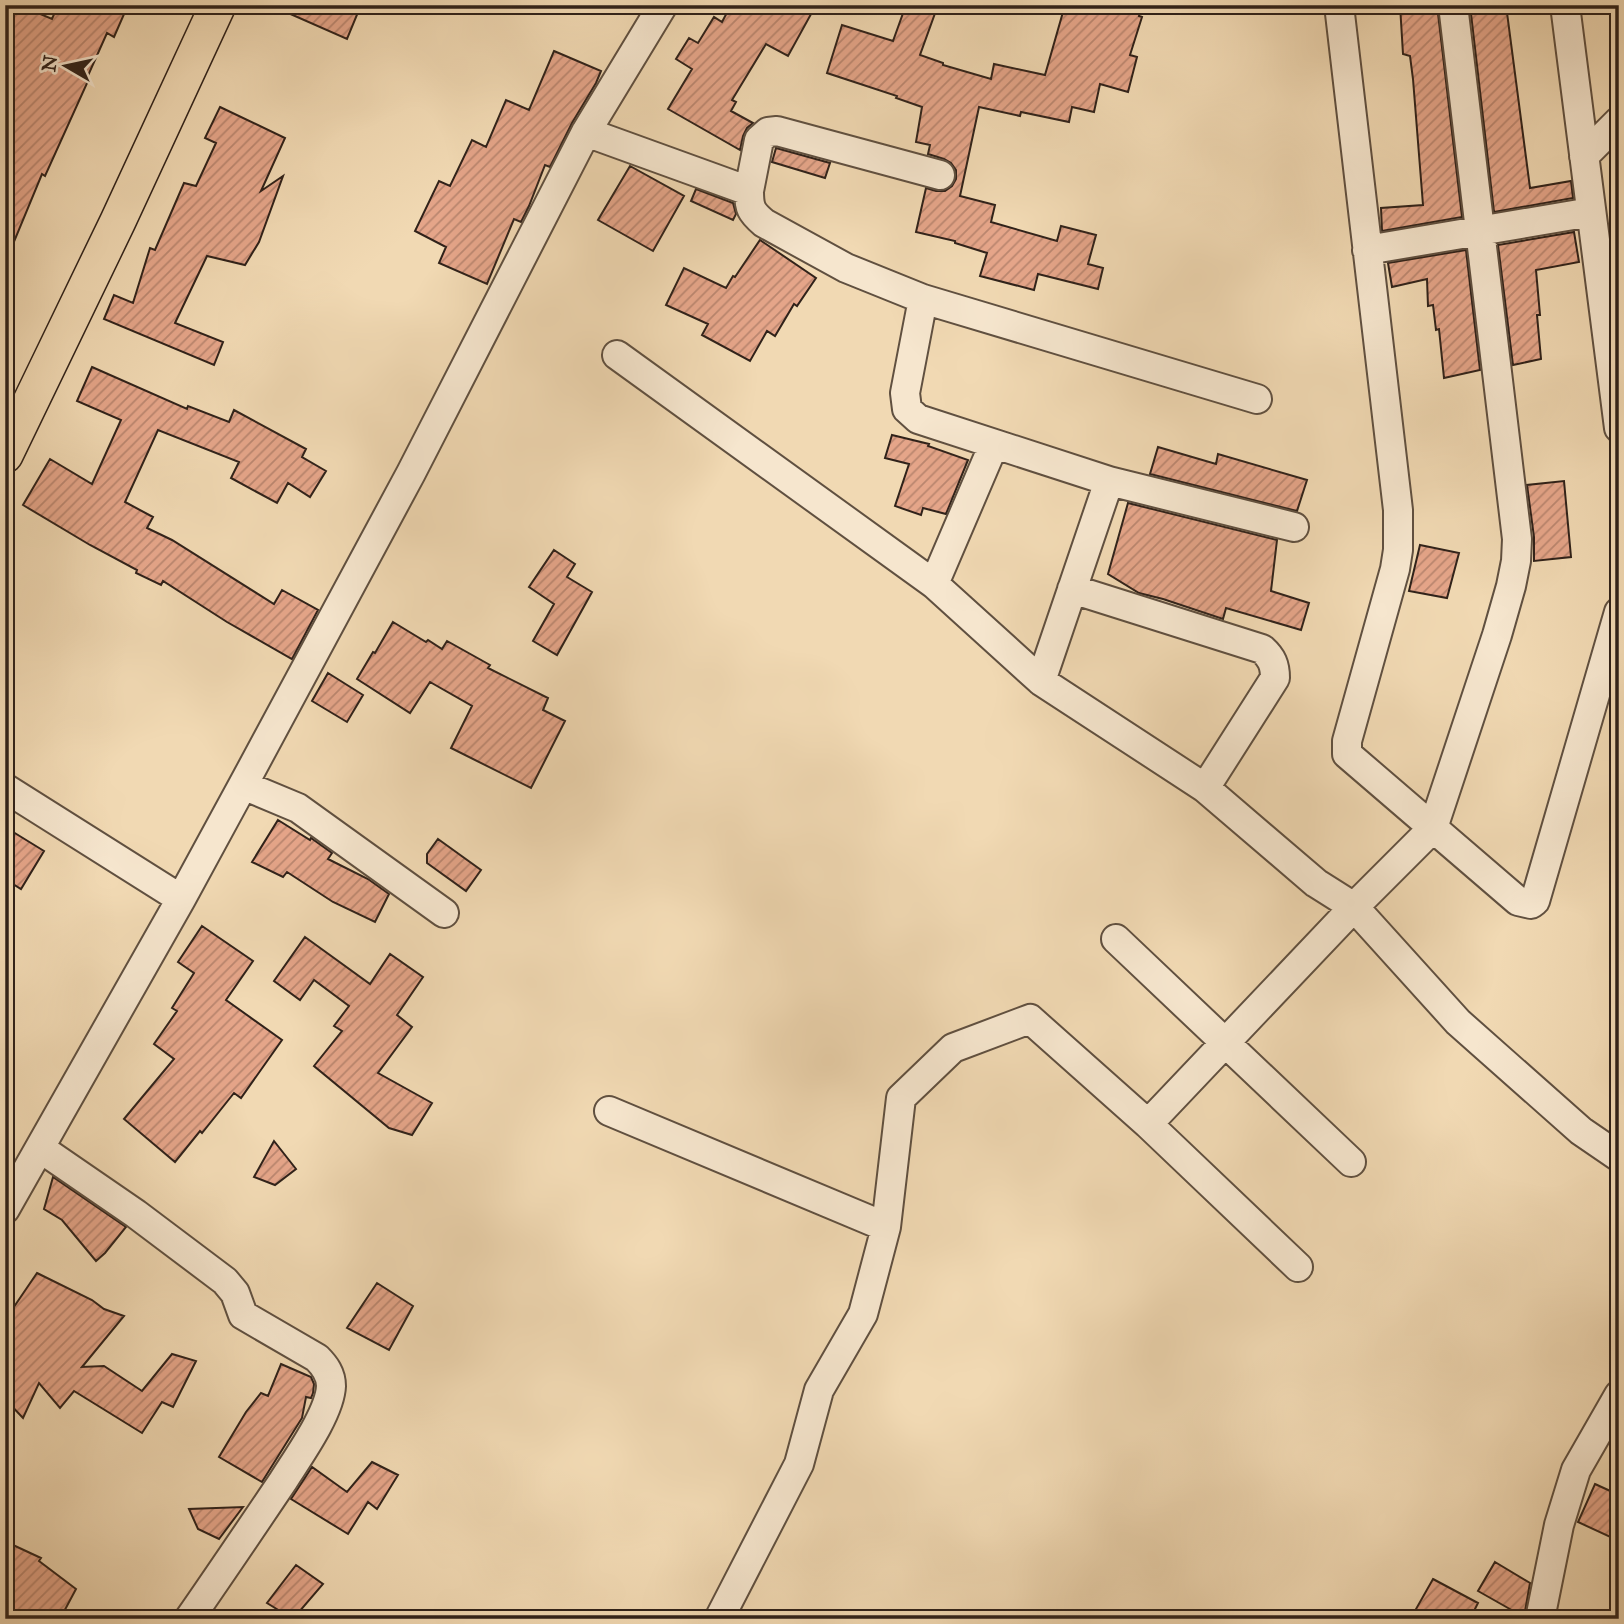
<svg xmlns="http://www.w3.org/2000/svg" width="1624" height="1624" font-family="'IM FELL Great Primer',serif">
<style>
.building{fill:url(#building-hatch);stroke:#30221a;stroke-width:2}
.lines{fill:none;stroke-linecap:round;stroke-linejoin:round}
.minor-casing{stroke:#605040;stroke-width:32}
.major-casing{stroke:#30221a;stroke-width:38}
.minor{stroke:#f6e6ce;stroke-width:28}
.major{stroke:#f1d9b3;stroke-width:35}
</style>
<defs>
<pattern id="building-hatch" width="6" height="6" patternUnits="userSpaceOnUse" patternTransform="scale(1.75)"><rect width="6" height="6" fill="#e5a589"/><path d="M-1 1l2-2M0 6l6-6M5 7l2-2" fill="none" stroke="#ba866f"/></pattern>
</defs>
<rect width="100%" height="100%" fill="#f1d9b3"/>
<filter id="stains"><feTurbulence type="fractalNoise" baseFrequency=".00286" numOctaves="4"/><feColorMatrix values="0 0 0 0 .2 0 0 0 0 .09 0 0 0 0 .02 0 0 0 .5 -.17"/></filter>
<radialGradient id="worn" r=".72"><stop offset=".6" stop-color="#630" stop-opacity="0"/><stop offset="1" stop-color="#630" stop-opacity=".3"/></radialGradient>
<!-- building -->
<path class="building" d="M 5,5 L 19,5 L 52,19 L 58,5 L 128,5 L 114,37 L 107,33 L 86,80 L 88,81 L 45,176 L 42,174 L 6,261 Z
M 270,5 L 361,5 L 347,39 Z
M 731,5 L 816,5 L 788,56 L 766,44 L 732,100 L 736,102 L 731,111 L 753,123 L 747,128 L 743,136 L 740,150 L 668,109 L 692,69 L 676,59 L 689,38 L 698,43 L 714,17 L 722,22 Z
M 906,5 L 938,5 L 920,55 L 943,63 L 943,65 L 991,79 L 994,64 L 1045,75 L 1065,5 L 1142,5 L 1139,16 L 1142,17 L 1130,55 L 1137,57 L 1128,92 L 1100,84 L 1094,112 L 1072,107 L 1069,122 L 1021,112 L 1020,116 L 979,107 L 960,196 L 995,205 L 991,222 L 1057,241 L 1061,226 L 1096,235 L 1088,264 L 1103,268 L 1098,289 L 1038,274 L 1034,290 L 980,276 L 987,253 L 955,243 L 955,241 L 916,232 L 926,188 L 936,191 L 945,191 L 952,186 L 956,179 L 956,170 L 951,163 L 944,159 L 928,154 L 930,145 L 916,142 L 922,107 L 896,98 L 897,96 L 827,73 L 842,25 L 893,41 Z
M 1400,5 L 1437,5 L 1462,217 L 1382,231 L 1381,208 L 1423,205 L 1413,79 L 1410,56 L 1403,54 Z
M 1470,5 L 1506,5 L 1530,188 L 1571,181 L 1573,198 L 1494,212 Z
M 554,51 L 601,71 L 596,83 L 572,123 L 550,167 L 545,165 L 529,206 L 521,222 L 514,219 L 487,284 L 439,263 L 446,247 L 415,231 L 439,181 L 450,186 L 472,140 L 486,147 L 506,100 L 529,110 Z
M 220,107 L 285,138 L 261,191 L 283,176 L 259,242 L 245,265 L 207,256 L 175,323 L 223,342 L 214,365 L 104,319 L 114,295 L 133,303 L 150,248 L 155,250 L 184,183 L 196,186 L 216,143 L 205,138 Z
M 776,148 L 830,163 L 825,178 L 772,162 Z
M 630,166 L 684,196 L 653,251 L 598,220 Z
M 696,189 L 733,203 L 736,214 L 733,220 L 691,201 Z
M 1574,232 L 1579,262 L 1536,270 L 1540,315 L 1537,315 L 1541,359 L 1513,365 L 1498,245 Z
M 760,240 L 816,278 L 797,306 L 794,304 L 775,336 L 767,331 L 750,361 L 702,335 L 708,324 L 666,305 L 684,268 L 726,288 L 733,276 L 735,277 Z
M 1466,250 L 1480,370 L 1444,378 L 1439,329 L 1436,330 L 1433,305 L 1428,306 L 1427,279 L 1392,287 L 1388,263 Z
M 92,367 L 187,409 L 188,406 L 229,422 L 234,410 L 306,449 L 302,457 L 326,471 L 310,497 L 288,483 L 277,503 L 231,478 L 239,462 L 158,430 L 125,502 L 153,517 L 147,528 L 172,540 L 274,604 L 282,590 L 318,610 L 292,659 L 227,622 L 163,581 L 161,585 L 136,573 L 137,570 L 90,545 L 23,505 L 50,459 L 92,484 L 121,420 L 77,401 Z
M 892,435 L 929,444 L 928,446 L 968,460 L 946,514 L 923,508 L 921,515 L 895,506 L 909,464 L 885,458 Z
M 1158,447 L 1216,464 L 1218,454 L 1307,480 L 1297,511 L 1150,474 Z
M 1564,481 L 1571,557 L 1534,561 L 1534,537 L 1527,485 Z
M 1128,503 L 1277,540 L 1271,591 L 1309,603 L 1301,630 L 1226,608 L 1223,619 L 1163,599 L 1139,593 L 1108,574 Z
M 1420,545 L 1459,553 L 1447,598 L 1409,591 Z
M 554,550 L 575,564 L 567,577 L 592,592 L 557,655 L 533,641 L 554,604 L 529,587 Z
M 393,622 L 426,642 L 428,640 L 442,649 L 447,641 L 490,665 L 488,668 L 548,698 L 543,710 L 565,721 L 531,788 L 451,748 L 472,706 L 430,682 L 410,713 L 357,679 L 373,652 L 375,653 Z
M 328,673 L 363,695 L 347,722 L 312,701 Z
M 278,820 L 310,840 L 311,838 L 332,853 L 328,859 L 368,879 L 389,894 L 375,922 L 333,902 L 287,872 L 283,877 L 252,862 Z
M 5,827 L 44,851 L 21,889 L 5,879 Z
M 438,839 L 481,870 L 466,891 L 427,863 L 427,854 Z
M 202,926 L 253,961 L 226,1000 L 282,1040 L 241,1098 L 234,1093 L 202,1133 L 200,1131 L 175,1162 L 124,1119 L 174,1059 L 154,1044 L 177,1011 L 172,1008 L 194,973 L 178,962 Z
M 305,937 L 370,984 L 390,954 L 423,977 L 397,1015 L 412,1027 L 378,1073 L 432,1103 L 412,1135 L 389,1128 L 314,1066 L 342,1031 L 334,1026 L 349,1006 L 314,980 L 300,1000 L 274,981 Z
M 274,1141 L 296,1169 L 275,1185 L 254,1177 Z
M 53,1177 L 126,1227 L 105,1253 L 96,1261 L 62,1220 L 44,1209 Z
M 37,1273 L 92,1300 L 104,1309 L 124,1316 L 82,1367 L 104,1366 L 142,1391 L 172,1354 L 196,1361 L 173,1407 L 162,1402 L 142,1433 L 74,1391 L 60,1408 L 39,1383 L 23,1418 L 5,1399 L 5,1320 Z
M 377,1283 L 413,1306 L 389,1350 L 347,1328 Z
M 281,1364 L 311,1377 L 314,1384 L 313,1393 L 311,1398 L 306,1397 L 302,1418 L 262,1482 L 219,1457 L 246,1412 L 261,1393 L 268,1396 Z
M 372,1462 L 398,1475 L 377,1509 L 368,1502 L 348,1534 L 291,1499 L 312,1467 L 347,1492 Z
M 1595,1484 L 1619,1495 L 1619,1541 L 1578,1522 Z
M 243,1507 L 219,1539 L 198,1529 L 189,1509 Z
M 13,1545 L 41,1558 L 39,1561 L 76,1589 L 60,1619 L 5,1619 L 5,1562 Z
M 1495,1562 L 1530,1583 L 1524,1617 L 1478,1591 Z
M 296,1565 L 323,1584 L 293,1619 L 267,1603 Z
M 1433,1579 L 1478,1603 L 1470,1619 L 1434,1619 L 1416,1609 Z"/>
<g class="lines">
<!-- minor casing -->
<g class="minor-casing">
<path id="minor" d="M 1339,5 L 1398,510 L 1398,550 L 1395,569 L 1347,741 L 1347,754 L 1518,901 L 1531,904 L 1535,901 L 1619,612
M 1565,5 L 1619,428
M 586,132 L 749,191 C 749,208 751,212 764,223 L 846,268 L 923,299 L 1257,399
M 1584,156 L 1619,121
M 749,191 L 759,140 L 768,132 L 777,131 L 940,175
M 1367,250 L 1591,212
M 923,299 L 905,393 L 907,409 L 918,419 L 1109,481 L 1294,527
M 617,355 L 934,584 L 1041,681 L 1205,788 L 1316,883 L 1354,907 L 1458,1022 L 1581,1131 L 1619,1157
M 934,584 L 994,444
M 1072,589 L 1262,649 C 1272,658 1275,665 1275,678 L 1205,788
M 1041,681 L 1109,481
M 243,785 L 298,808 L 444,913
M 5,788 L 181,899
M 1116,939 L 1351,1162
M 609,1111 L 886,1227 L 901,1098 L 953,1048 L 1030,1019 L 1148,1124 L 1298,1267
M 1148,1124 L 1354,907 L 1433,828 L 1497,635 L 1511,586 L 1516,561 L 1517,539 L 1453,5
M 40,1148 L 136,1214 L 225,1281 L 235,1293 L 243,1315 L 317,1358 C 325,1366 331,1374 331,1386 C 330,1413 298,1457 283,1481 C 252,1527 221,1573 189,1619
M 5,1209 L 181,899 L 243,785 L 411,473 L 586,132 L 663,5
M 719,1619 L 799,1464 L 819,1390 L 863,1314 L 886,1227
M 1540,1619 L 1559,1525 L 1576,1470 L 1619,1395"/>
</g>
<!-- major casing -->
<g class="major-casing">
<path id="major" d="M 5,455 L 118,221 L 218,5"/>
</g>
<!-- minor -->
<use href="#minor" class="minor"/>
<!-- major -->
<use href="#major" class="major"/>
</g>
<!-- margin -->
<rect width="1624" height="1624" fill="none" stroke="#f1d9b3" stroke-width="28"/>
<rect x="7" y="7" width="1610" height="1610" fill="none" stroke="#30221a" stroke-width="3.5"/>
<rect x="14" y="14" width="1596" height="1596" fill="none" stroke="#30221a" stroke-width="2"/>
<!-- north arrow -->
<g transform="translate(66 66) rotate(279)" stroke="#f6e6ce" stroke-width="5" paint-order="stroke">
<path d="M0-5L12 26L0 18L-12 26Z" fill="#30221a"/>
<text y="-10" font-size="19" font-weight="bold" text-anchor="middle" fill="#30221a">N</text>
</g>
<rect width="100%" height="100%" filter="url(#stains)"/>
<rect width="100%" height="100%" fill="url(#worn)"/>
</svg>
